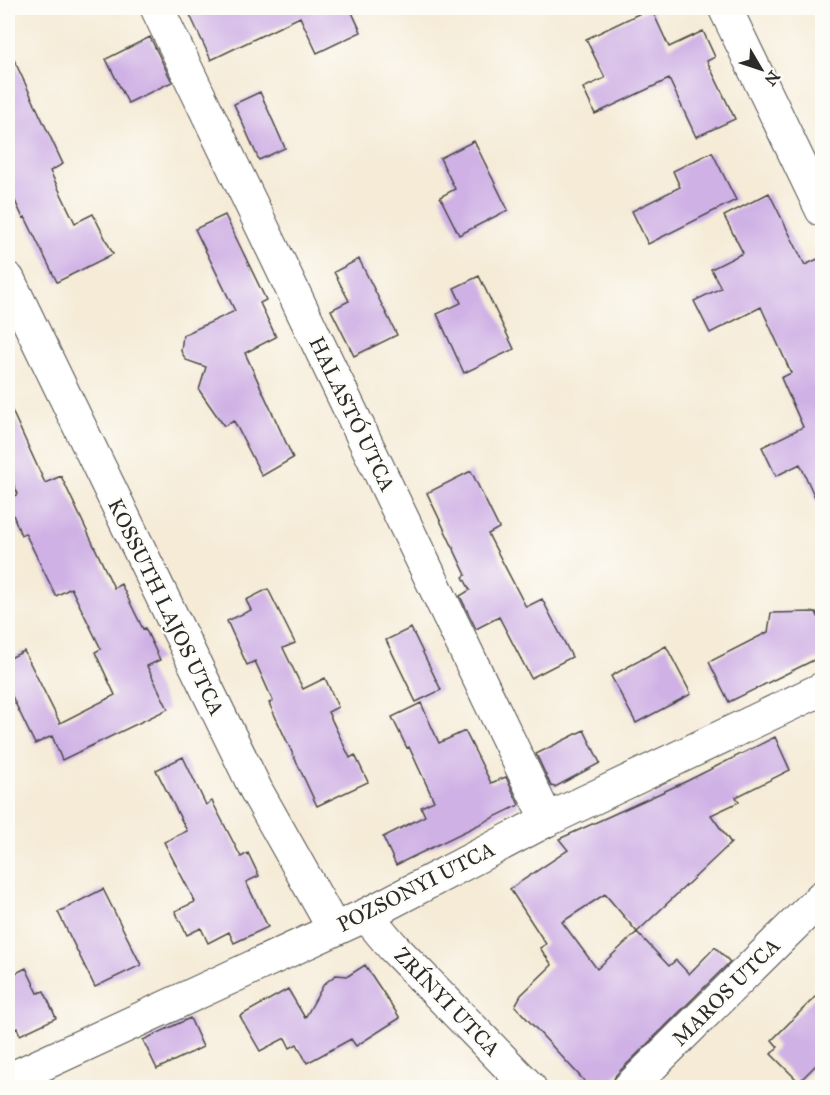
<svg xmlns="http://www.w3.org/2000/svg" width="830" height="1095" font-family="'IM FELL Great Primer',serif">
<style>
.building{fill:#cfb1e5;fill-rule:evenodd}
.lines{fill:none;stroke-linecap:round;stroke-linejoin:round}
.minor-casing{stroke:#494845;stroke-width:35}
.minor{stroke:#fff;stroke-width:33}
.labels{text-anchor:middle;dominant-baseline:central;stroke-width:4.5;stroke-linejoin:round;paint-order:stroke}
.street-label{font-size:21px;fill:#2b2b2b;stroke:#fdfcf7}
</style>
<rect width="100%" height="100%" fill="#fdfcf7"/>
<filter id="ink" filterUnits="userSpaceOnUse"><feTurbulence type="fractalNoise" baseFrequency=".0167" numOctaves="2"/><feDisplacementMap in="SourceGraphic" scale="12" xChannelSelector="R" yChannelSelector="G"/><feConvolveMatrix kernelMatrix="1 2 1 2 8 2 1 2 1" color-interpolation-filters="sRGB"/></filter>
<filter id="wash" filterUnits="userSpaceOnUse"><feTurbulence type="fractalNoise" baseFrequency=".008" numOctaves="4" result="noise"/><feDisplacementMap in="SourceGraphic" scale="24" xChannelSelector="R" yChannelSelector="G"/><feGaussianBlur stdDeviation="1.35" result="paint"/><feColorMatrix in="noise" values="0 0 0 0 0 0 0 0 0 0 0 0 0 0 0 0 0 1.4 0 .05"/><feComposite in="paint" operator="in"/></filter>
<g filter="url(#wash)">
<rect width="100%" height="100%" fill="#f5ebd7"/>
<g id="blocks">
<!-- building -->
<path class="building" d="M 206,8 L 350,8 L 361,32 L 317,53 L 300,17 L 211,60 L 190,15 Z
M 651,8 L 669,47 L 703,31 L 715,57 L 707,61 L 735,119 L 696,137 L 669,79 L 595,114 L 583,88 L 605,78 L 586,39 Z
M 150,37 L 172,82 L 128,103 L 106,59 Z
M 8,47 L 63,164 L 50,171 L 75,223 L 93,214 L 113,254 L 57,282 L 25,217 L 23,218 L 8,186 Z
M 260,92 L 285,148 L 259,160 L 234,104 Z
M 474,141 L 508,210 L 459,235 L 440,197 L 455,189 L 440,158 Z
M 712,152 L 736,200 L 648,244 L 632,211 L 680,187 L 673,171 Z
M 769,193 L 805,265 L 822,257 L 822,513 L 800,464 L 776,476 L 762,447 L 803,427 L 781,378 L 791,373 L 761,307 L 710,333 L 694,301 L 721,288 L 711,269 L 743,253 L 724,216 Z
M 225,215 L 266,300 L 260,303 L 276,337 L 245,353 L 293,458 L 262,476 L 234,421 L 224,426 L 199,390 L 206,367 L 186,360 L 181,351 L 183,335 L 235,311 L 195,229 Z
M 359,259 L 397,335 L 354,356 L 331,310 L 349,301 L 334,272 Z
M 479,276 L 514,349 L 464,373 L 437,314 L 461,303 L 454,288 Z
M 8,402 L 45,483 L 61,476 L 114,588 L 121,584 L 143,629 L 145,628 L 160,660 L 147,666 L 168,709 L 62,760 L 52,736 L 35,744 L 8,688 L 8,659 L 24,651 L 60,723 L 115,695 L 95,652 L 101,649 L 71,588 L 56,596 L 25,533 L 21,535 L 8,502 L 8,499 L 18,494 L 8,473 Z
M 471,471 L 499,528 L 488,534 L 526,607 L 542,599 L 572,657 L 531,678 L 499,617 L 476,629 L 460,596 L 470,590 L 463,577 L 466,575 L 427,493 Z
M 268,589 L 295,643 L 283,648 L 303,689 L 325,678 L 338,707 L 328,712 L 350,758 L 355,755 L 368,782 L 317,806 L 269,703 L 273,701 L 255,661 L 247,665 L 227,621 L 251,610 L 246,600 Z
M 816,612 L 822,625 L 822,656 L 729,702 L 709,662 L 768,632 L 771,613 Z
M 411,628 L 441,690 L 416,702 L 386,640 Z
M 666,646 L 691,694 L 636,723 L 611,676 Z
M 421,703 L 439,743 L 465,731 L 491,783 L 506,777 L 519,805 L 396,865 L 383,837 L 425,816 L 421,807 L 434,801 L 409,747 L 407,748 L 392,717 Z
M 584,730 L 600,763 L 555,787 L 551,786 L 536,754 Z
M 775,737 L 790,770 L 736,797 L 739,802 L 711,815 L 731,843 L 637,932 L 669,966 L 676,960 L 689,974 L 715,947 L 730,962 L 616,1075 L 610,1088 L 591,1088 L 515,1006 L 521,995 L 552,965 L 540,948 L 546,944 L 510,889 L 568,850 L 559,839 L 687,781 ZM 605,894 L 637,932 L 597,969 L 562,922 Z
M 183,757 L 206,805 L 212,801 L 241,857 L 248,853 L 259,876 L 246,882 L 268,927 L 234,943 L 229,932 L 208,943 L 201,928 L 187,935 L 175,911 L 195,902 L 164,842 L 187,831 L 156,770 Z
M 103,889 L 141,965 L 95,987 L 58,912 Z
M 365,965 L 400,1018 L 356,1046 L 351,1039 L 307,1063 L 297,1044 L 290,1048 L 285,1038 L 260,1051 L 240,1016 L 288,989 L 305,1018 L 324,984 L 336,975 L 348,976 Z
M 26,968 L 38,993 L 44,991 L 56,1018 L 20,1035 L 17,1028 L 8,1033 L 8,977 Z
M 822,990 L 822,1059 L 799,1082 L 771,1054 L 778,1047 L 772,1040 Z
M 190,1018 L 203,1047 L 157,1069 L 143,1040 Z"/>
</g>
</g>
<g filter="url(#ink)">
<use href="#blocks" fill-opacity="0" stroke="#494845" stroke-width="1.5"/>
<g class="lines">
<!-- minor casing -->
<g class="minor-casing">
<path id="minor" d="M 157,8 L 547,820
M 725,8 L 822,210
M 8,279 L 256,790 L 334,929
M 366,915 L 393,947 L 530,1088
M 8,1080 L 366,915 L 547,820 L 822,689
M 629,1088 L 822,897"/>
</g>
<!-- minor -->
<use href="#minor" class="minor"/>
</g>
</g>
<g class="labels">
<!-- street labels -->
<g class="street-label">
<text transform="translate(352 414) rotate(64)">HALASTÓ UTCA</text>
<text transform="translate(166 607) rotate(64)">KOSSUTH LAJOS UTCA</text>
<text transform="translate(416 887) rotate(-27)">POZSONYI UTCA</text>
<text transform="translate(726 992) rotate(-45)">MAROS UTCA</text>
<text transform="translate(447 1002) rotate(46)">ZRÍNYI UTCA</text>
</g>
</g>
<!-- margin -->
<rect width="830" height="1095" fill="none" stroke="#fdfcf7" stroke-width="30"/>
<!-- north arrow -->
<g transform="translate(761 69) rotate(129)" stroke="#fdfcf7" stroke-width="4.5" paint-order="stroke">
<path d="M0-4.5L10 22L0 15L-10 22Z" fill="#2b2b2b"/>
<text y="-9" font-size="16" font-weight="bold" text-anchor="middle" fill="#2b2b2b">N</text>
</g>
</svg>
